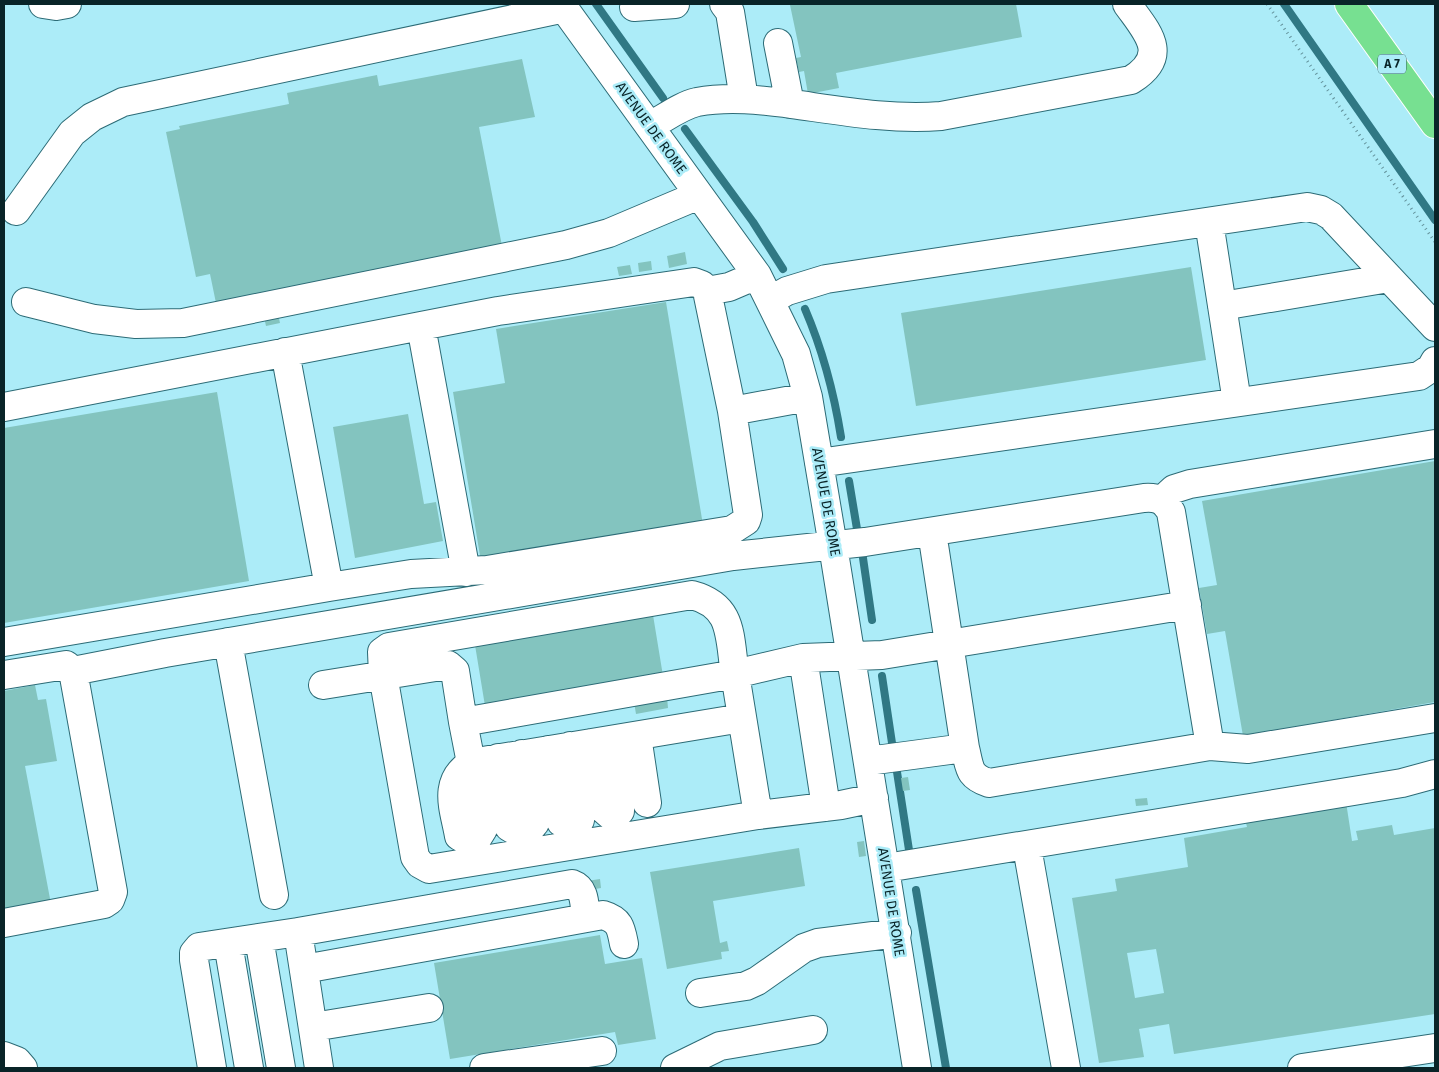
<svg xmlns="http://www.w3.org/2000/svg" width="1439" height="1072" font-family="'Fira Sans',sans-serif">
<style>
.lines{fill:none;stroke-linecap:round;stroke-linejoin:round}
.stream{stroke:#307884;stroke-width:8}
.building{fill:#83c4bf;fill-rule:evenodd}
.minor-casing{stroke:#2c6b76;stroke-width:30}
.highway-casing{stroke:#fff;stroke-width:30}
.path{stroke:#64939c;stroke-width:3;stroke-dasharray:1 4;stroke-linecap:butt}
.minor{stroke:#fff;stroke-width:28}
.highway{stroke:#77e091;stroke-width:28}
.labels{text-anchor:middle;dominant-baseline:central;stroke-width:5;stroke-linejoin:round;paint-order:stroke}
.shield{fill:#acecf8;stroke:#3a6066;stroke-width:1}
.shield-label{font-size:12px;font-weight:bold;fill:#092428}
.street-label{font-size:14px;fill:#092428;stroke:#acecf8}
</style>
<rect width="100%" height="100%" fill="#acecf8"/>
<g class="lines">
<!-- stream -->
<path class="stream" d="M 596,4 L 663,98
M 1284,4 L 1435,220
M 685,129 L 753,222 L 783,269
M 805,309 C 823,351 834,393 841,437
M 849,481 L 857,529
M 863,558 L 872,620
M 882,676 L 892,743
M 897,772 L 909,850
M 916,890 L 946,1068"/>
</g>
<!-- building -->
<path class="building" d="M 798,4 L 1016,4 L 1022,37 L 836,73 L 839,88 L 808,94 L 804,71 L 799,72 L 796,58 L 801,57 L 790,5 Z
M 522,59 L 535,117 L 479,127 L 502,246 L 216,303 L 210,274 L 196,277 L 166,132 L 180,129 L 179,126 L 289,104 L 287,93 L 377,75 L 379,86 Z
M 685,252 L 687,264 L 669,268 L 667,256 Z
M 651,261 L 652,270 L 639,272 L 638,263 Z
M 630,265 L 632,274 L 619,276 L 617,267 Z
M 1191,267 L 1206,360 L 916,406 L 901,313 Z
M 666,302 L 703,525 L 481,562 L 453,392 L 505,383 L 496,329 Z
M 278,314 L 280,323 L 266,326 L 264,317 Z
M 217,392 L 249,581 L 4,623 L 4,428 Z
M 408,414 L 424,504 L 436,502 L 443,541 L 355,558 L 333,427 Z
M 1435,461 L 1435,702 L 1243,736 L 1225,631 L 1207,634 L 1199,588 L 1217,585 L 1202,501 Z
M 653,615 L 663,676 L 485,706 L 475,645 Z
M 35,685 L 38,700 L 46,699 L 57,761 L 25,766 L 51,904 L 4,913 L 4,691 Z
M 667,697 L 668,708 L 636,714 L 634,702 Z
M 908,777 L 910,790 L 903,791 L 901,778 Z
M 1147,798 L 1148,805 L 1136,806 L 1135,799 Z
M 1346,802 L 1352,841 L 1358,840 L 1356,831 L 1392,825 L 1394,835 L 1435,828 L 1435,1014 L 1174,1054 L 1169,1024 L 1139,1029 L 1144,1057 L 1099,1063 L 1072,898 L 1117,891 L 1115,879 L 1188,867 L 1184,838 L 1247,827 L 1245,819 ZM 1156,949 L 1164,993 L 1135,998 L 1127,953 Z
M 864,841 L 866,856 L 859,857 L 857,842 Z
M 799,848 L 805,886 L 713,901 L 720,943 L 727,941 L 729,951 L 721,952 L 722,959 L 667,969 L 650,872 Z
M 600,879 L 601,888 L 589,890 L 587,881 Z
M 600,935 L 605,964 L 642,958 L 656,1039 L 618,1045 L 615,1032 L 450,1059 L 434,963 Z"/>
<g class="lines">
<!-- minor casing -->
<g class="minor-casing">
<path id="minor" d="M 43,4 L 56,6 L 67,4
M 561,4 L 757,275 L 796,354 L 808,397 L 833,546 L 917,1068
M 724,4 L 730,12 L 744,99
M 634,7 L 675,4
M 778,43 L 790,104
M 650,126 C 665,118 680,106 697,102 C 729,96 761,100 792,104 C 842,111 891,120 941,116 L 1131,80 C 1171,55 1147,32 1127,4
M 16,211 L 72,133 L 92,117 L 123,102 L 565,8
M 1209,222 L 1237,402
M 707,291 L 729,287 L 757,275
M 771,300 L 787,291 L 826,279 L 1307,207 L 1321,210 L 1331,216 L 1435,327
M 26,302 L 94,319 L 136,324 L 183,323 L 566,245 L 609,233 L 699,195
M 1222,306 L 1389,278
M 421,326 L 466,572
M 4,407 L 498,311 L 694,282 L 702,285 L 707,291 L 732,411 L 808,397
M 819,463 L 1419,376 L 1431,368 L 1435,361
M 1162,500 L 1174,489 L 1190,484 L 1435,444
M 932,532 L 965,748
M 329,587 L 411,574 L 487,570 L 732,530 L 746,521 L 748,515 L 732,411
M 4,642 L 329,587 L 285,352
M 228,642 L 274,895
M 803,658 L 826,807
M 73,671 L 165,653 L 733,556 L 865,542 L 1144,498 C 1158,497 1164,500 1171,512 L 1210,746 L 989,783 C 968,776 970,768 965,748 L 868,761
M 4,675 L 66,665 L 73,671 L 113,892 L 110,900 L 104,904 L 4,923
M 323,685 L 448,665 L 455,671 L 463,722
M 742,718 L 471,763 L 463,722 L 735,674 C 729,637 734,606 692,595 L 389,647 L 382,652 L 383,675 L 415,857 L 420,864 L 429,869 L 758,815
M 637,736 L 647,803
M 591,743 L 602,808 L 610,815 L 616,815 L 620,811 L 620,805 L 610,740
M 1210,746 L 1248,749 L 1435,718
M 548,750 L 558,815 L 561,822 L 574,824 L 580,820 L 581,813 L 570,746
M 498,758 L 509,827 C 519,834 528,833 535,823 L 522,754
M 471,763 L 483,829 L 478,837 L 466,840 L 459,836 C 454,808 442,782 471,763 Z
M 874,798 L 841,805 L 758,815 L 735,674 L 803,658 L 882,655 L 1187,605
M 1027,847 L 1066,1068
M 886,868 L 1402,783 L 1435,774
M 259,938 L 281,1068
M 228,943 L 249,1068
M 304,969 L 603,915 C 620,920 621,928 624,944
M 700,993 L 746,986 L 757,981 L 804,948 L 818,943 L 897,933
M 313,1027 L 429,1008
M 4,1056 L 17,1061 L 23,1068
M 212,1068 L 194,960 L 194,953 L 199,947 L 298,932
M 319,1068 L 298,932 L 572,884 C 586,889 584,905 586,918
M 484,1068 L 602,1051
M 675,1068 L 720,1046 L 813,1030
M 1302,1068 L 1435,1048"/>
</g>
<!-- highway casing -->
<g class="highway-casing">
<path id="highway" d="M 1349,4 L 1435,124"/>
</g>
<!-- path -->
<path class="path" d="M 1267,4 L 1435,242"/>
<!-- minor -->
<use href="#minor" class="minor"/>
<!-- highway -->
<use href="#highway" class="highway"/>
</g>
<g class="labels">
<!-- shield labels -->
<rect class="shield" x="1378" y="54.5" width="28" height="19" rx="4"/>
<g class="shield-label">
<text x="1392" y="64">A 7</text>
</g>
<!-- street labels -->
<g class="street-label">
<text transform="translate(651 128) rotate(54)">AVENUE DE ROME</text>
<text transform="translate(826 502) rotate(80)">AVENUE DE ROME</text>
<text transform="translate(891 902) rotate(81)">AVENUE DE ROME</text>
</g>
</g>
<!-- border -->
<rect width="1439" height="1072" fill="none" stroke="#092428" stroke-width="10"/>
</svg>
